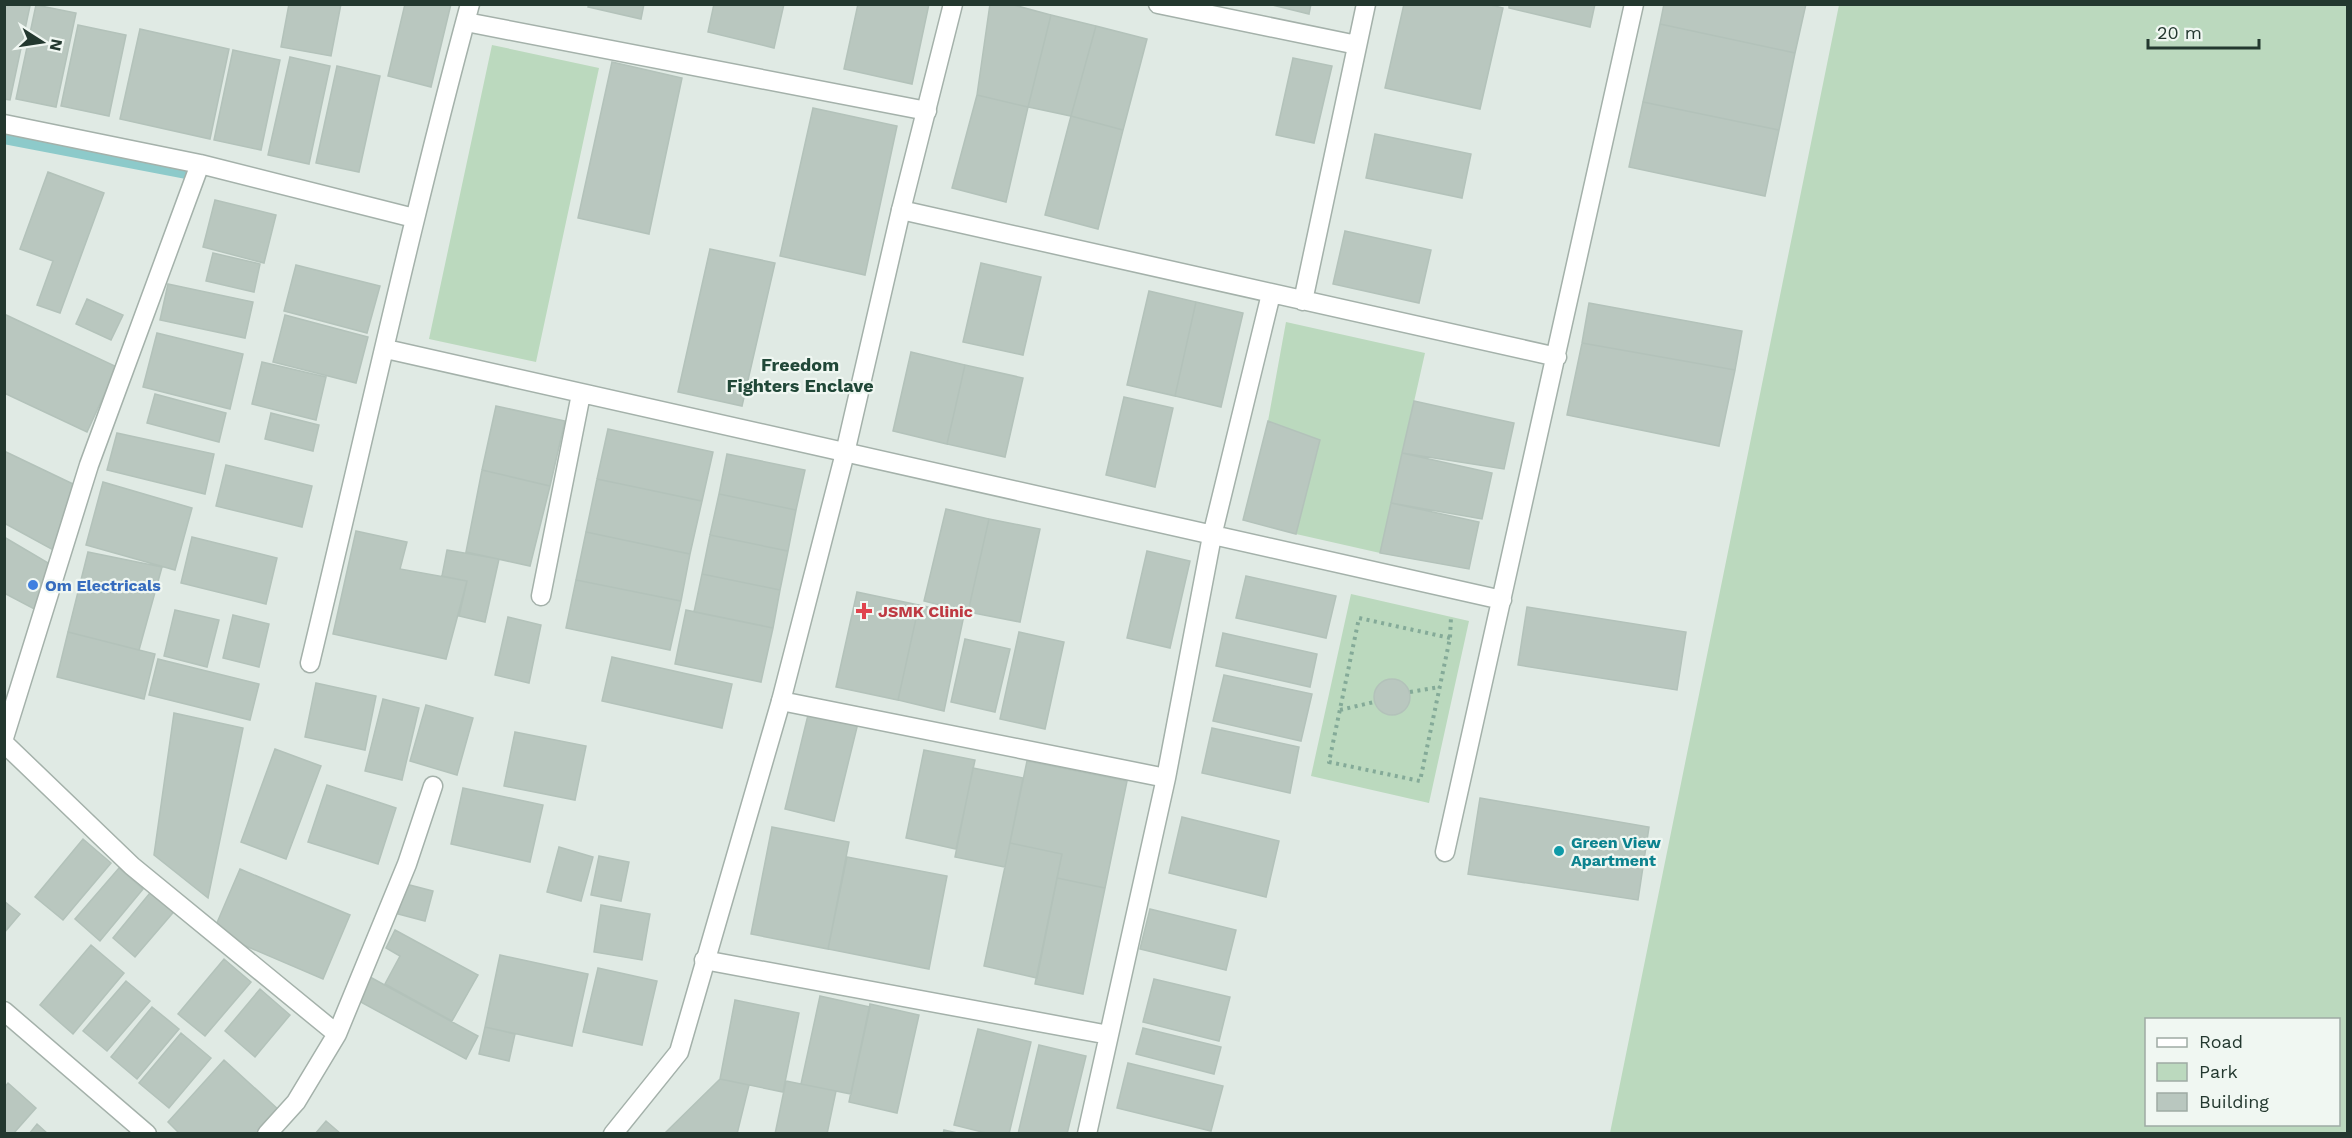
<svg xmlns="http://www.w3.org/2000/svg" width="2352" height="1138" font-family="'Work Sans',sans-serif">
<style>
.green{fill:#bbd9be;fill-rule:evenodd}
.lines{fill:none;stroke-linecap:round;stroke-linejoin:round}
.stream{stroke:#8dcaca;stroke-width:10}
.building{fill:#b9c7bf;stroke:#b3c2ba;stroke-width:1.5}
.minor-casing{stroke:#a4b1aa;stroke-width:21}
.tertiary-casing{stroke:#a4b1aa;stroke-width:21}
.path{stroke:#84aa98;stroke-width:4;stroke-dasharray:3 4.5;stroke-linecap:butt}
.minor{stroke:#fff;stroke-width:18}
.tertiary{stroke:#fff;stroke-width:18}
.shop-dot{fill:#3f7fe0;stroke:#f0f7f2;stroke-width:2}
.health-dot{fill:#e0444e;stroke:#f0f7f2;stroke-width:2}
.culture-dot{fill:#0f9aa8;stroke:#f0f7f2;stroke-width:2}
.labels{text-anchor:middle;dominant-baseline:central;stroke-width:4.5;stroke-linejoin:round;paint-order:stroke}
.shop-label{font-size:16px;font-weight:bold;fill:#366cbe;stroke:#f0f7f2;text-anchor:start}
.health-label{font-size:16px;font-weight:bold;fill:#be3a42;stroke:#f0f7f2;text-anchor:start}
.culture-label{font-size:16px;font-weight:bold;fill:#0d838f;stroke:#f0f7f2;text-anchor:start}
.neighbourhood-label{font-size:18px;font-weight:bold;fill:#214838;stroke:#f0f7f2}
</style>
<rect width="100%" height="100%" fill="#e0eae4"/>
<!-- green -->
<path class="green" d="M 1839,5 L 2347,5 L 2347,1133 L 1610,1133 ZM 2146,1020 L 2338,1020 L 2338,1124 L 2146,1124 Z
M 492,45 L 599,68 L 536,362 L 429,339 Z
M 1286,322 L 1425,353 L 1380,553 L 1296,534 L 1320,440 L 1268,421 Z
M 1351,594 L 1469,621 L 1429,803 L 1311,776 Z"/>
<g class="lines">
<!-- stream -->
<path class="stream" d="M 4,139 L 192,175"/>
</g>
<!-- building -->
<path class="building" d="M 4,4 L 30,6 L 10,100 L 4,99 Z
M 289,4 L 341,4 L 331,56 L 281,47 Z
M 405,4 L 451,4 L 431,87 L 388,76 Z
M 589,4 L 644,4 L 641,19 L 588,7 Z
M 714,4 L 784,4 L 774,48 L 708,32 Z
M 858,4 L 929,4 L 912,84 L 844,69 Z
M 990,4 L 1010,4 L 1051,15 L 1028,107 L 977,95 Z
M 1268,4 L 1311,4 L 1309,14 Z
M 1404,4 L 1487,4 L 1503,8 L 1480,109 L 1385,88 Z
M 1509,4 L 1595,4 L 1590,27 L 1509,8 Z
M 1664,4 L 1806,4 L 1795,53 L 1660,24 Z
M 36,5 L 76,13 L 56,107 L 16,99 Z
M 1051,15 L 1096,26 L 1071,116 L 1028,107 Z
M 1660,24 L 1795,53 L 1779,130 L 1643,102 Z
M 78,25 L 126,35 L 109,116 L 61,106 Z
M 1096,26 L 1147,39 L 1123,130 L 1071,116 Z
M 140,29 L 229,49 L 210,139 L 120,119 Z
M 233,50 L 280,60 L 261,150 L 214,140 Z
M 290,57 L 330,66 L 309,164 L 268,155 Z
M 1293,58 L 1332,66 L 1314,143 L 1276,135 Z
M 612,62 L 682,78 L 649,234 L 578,218 Z
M 337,66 L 380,76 L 359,172 L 316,163 Z
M 977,95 L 1028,107 L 1006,202 L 952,188 Z
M 1643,102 L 1779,130 L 1765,196 L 1629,167 Z
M 813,108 L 897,126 L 865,275 L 780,256 Z
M 1071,116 L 1123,130 L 1098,229 L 1045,215 Z
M 1375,134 L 1471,154 L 1462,198 L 1366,178 Z
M 48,172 L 104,193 L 60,313 L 37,305 L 53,261 L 20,249 Z
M 215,200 L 276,215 L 264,263 L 203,247 Z
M 1345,231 L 1431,250 L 1419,303 L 1333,284 Z
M 710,249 L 775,263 L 742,406 L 678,392 Z
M 213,253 L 260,264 L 254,292 L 206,281 Z
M 981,263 L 1041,277 L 1023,355 L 963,342 Z
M 296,265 L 380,286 L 367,333 L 284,311 Z
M 168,284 L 253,302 L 245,338 L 160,320 Z
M 1149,291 L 1196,302 L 1175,396 L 1127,385 Z
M 87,299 L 123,315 L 111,340 L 76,324 Z
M 1196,302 L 1243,313 L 1221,407 L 1175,396 Z
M 1589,303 L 1742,331 L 1735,370 L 1582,343 Z
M 4,314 L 117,367 L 87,432 L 4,393 Z
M 285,315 L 368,337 L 356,383 L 273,362 Z
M 157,333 L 243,354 L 230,409 L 143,387 Z
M 1582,343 L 1735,370 L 1719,446 L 1567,415 Z
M 911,352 L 965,365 L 947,444 L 893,431 Z
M 262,362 L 326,377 L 316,420 L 252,404 Z
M 965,365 L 1023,378 L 1005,457 L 947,444 Z
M 155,394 L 226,413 L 219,442 L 147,423 Z
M 1124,397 L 1173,408 L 1155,487 L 1106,475 Z
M 1414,401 L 1514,423 L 1504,469 L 1402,453 Z
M 496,406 L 565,421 L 550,486 L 482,470 Z
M 271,413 L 319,425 L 313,451 L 265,439 Z
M 1268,421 L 1320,440 L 1296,534 L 1243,520 Z
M 608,429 L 713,452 L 702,501 L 597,479 Z
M 117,433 L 214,454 L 205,494 L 107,470 Z
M 4,451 L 73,484 L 55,551 L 4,523 Z
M 1402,453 L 1492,473 L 1482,519 L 1391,503 Z
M 727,454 L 805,470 L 796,510 L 719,494 Z
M 226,465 L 312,486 L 302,527 L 216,506 Z
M 482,470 L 550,486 L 530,566 L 466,552 Z
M 597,479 L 702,501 L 690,554 L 586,532 Z
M 103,482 L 192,508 L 175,570 L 86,545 Z
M 719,494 L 796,510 L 788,551 L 710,535 Z
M 1391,503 L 1479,522 L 1469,569 L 1380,553 Z
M 946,509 L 989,519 L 968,612 L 924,601 Z
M 989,519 L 1040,529 L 1020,622 L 968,612 Z
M 356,531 L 407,542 L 400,569 L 467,581 L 446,659 L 333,634 Z
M 586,532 L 690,554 L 681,601 L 576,580 Z
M 710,535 L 788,551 L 780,590 L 702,574 Z
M 4,537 L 50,564 L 38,611 L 4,593 Z
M 192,537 L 277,558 L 266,604 L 181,583 Z
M 447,550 L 499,559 L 485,622 L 459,616 L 467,581 L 442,576 Z
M 1147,551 L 1190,561 L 1170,648 L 1127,638 Z
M 88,552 L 162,567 L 139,650 L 68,632 Z
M 702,574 L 780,590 L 773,628 L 694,612 Z
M 1246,576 L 1336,596 L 1326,638 L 1236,618 Z
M 576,580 L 681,601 L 670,650 L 566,628 Z
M 857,592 L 919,605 L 898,700 L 836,687 Z
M 919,605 L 964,615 L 944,711 L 898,700 Z
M 1527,607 L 1686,632 L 1677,690 L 1518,665 Z
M 175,610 L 219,620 L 207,667 L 164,656 Z
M 686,610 L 773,628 L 761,682 L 675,664 Z
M 233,615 L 269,624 L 259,667 L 223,658 Z
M 508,617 L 541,625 L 529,683 L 495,675 Z
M 68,632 L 155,654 L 144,699 L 57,677 Z
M 1019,632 L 1064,642 L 1045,729 L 1000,719 Z
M 1223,633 L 1317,654 L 1310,687 L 1216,666 Z
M 965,639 L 1010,649 L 995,712 L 951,702 Z
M 612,657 L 732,684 L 722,728 L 602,701 Z
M 158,659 L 259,684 L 250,720 L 149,695 Z
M 1224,675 L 1312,694 L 1301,741 L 1213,721 Z
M1374 697a18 18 0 1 1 36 0a18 18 0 1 1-36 0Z
M 316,683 L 376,696 L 365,750 L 305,737 Z
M 383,699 L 419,708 L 402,780 L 365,771 Z
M 426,705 L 473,718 L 457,775 L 410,761 Z
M 809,711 L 858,723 L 834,821 L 785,809 Z
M 174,713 L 243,728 L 208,898 L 154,855 Z
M 1212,728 L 1299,747 L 1290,793 L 1202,773 Z
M 515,732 L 586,746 L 575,800 L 504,786 Z
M 275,749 L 321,766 L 286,859 L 241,842 Z
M 924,750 L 975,760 L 956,849 L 906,838 Z
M 1027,761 L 1127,781 L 1105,888 L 1057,878 L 1062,854 L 1010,843 Z
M 973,768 L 1023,778 L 1005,867 L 955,857 Z
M 327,785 L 396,808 L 378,864 L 308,842 Z
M 463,788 L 543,805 L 530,862 L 451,844 Z
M 1480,798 L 1649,827 L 1638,900 L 1468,874 Z
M 1182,817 L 1279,841 L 1266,897 L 1169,873 Z
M 772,827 L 849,842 L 828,949 L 751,934 Z
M 83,839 L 111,863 L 63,920 L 35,897 Z
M 1010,843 L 1062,854 L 1037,978 L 984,966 Z
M 559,847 L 593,857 L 581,901 L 547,892 Z
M 599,856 L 629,862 L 621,901 L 591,895 Z
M 847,857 L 947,876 L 929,969 L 828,949 Z
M 119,868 L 143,889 L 100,941 L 75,919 Z
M 240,869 L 350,915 L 323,979 L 213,932 Z
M 1057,878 L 1105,888 L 1083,994 L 1035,984 Z
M 406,884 L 433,891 L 425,921 L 398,914 Z
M 154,888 L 177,908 L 135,957 L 113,938 Z
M 4,901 L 20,914 L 4,933 Z
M 601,905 L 650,914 L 642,960 L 594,952 Z
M 1150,909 L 1236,930 L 1226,970 L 1140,949 Z
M 395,930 L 478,975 L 452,1021 L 385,984 L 400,956 L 386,948 Z
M 91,945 L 124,973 L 73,1034 L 40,1005 Z
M 500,955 L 588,974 L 572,1046 L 485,1027 Z
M 224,959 L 251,982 L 205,1036 L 178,1014 Z
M 598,968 L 657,981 L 642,1045 L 583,1032 Z
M 370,977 L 478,1036 L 466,1059 L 357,1000 Z
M 1154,979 L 1230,997 L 1219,1041 L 1143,1022 Z
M 126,981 L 150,1001 L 107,1051 L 83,1031 Z
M 260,989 L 290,1015 L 255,1057 L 225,1031 Z
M 820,996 L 870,1007 L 851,1094 L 801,1084 Z
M 735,1000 L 799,1013 L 783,1092 L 720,1079 Z
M 870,1004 L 919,1015 L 897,1113 L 849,1102 Z
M 152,1007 L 179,1029 L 137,1079 L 111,1057 Z
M 485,1027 L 515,1034 L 509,1061 L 479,1054 Z
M 1143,1028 L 1221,1047 L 1214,1074 L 1136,1054 Z
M 978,1029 L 1031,1042 L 1009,1134 L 990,1134 L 954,1125 Z
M 181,1033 L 211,1058 L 169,1108 L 139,1083 Z
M 1039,1045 L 1086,1056 L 1067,1134 L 1018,1134 Z
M 224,1060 L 280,1111 L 260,1134 L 180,1134 L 168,1122 Z
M 1128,1063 L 1223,1086 L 1211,1131 L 1117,1108 Z
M 720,1079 L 749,1085 L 737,1134 L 664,1134 Z
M 786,1081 L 836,1091 L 827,1134 L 775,1134 Z
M 8,1083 L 36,1108 L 13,1134 L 4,1134 L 4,1088 Z
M 326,1121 L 341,1134 L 315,1134 Z
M 37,1124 L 48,1134 L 29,1134 Z
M 944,1130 L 962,1134 L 943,1134 Z"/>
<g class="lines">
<!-- minor casing -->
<g class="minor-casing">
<path id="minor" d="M 1158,4 L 1357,45
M 466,22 L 927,111
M 4,124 L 200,164 L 414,218
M 901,210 L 1557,357
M 1303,301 L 1366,4
M 386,349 L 1502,600
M 541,596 L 581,394
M 310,663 C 363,443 411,222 470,4
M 781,701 L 1166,778
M 4,738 L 89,465 L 200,164
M 4,743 L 132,866 L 337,1034 L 296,1102 L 267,1134
M 1445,852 L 1634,4
M 704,960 L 1109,1035
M 4,1011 L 147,1134
M 337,1034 L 407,864 L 433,786
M 1087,1134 L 1166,778 L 1212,536 L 1271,294"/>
</g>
<!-- tertiary casing -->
<g class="tertiary-casing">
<path id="tertiary" d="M 613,1134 L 679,1052 L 781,701 L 845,453 L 901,210 L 953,4"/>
</g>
<!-- path -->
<path class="path" d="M 1450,638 L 1359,618 L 1329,762 L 1420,781 L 1450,638 L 1451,617
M 1410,692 L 1440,687
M 1340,710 L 1374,702"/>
<!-- minor -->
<use href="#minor" class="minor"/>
<!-- tertiary -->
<use href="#tertiary" class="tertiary"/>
</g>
<!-- markers -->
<circle class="shop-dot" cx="33" cy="585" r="6"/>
<path class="health-dot" d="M861 602h6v6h6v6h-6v6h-6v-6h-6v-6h6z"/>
<circle class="culture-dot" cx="1559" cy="851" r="6"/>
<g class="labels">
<!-- shop labels -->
<g class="shop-label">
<text x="45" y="585">Om Electricals</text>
</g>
<!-- health labels -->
<g class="health-label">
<text x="878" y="611">JSMK Clinic</text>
</g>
<!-- culture labels -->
<g class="culture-label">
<text x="1571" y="842">Green View<tspan x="1571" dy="18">Apartment</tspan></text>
</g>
<!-- neighbourhood labels -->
<g class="neighbourhood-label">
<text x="800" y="364">Freedom<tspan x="800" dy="21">Fighters Enclave</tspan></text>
</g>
</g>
<!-- border -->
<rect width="2352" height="1138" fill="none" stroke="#23382f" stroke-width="12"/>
<!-- legend -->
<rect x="2145" y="1018" width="195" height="108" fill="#f0f7f2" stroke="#9eaba4" stroke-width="1.5"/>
<rect x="2157" y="1038" width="30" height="9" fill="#ffffff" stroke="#9eaba4" stroke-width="1.5"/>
<text x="2199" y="1048" font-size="18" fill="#23382f">Road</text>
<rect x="2157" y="1063" width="30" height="18" fill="#bbd9be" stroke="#9eaba4" stroke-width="1.5"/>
<text x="2199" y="1078" font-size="18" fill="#23382f">Park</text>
<rect x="2157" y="1093" width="30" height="18" fill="#b9c7bf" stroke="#9eaba4" stroke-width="1.5"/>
<text x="2199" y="1108" font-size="18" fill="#23382f">Building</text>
<!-- north arrow -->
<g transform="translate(42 42) rotate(102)" stroke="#f0f7f2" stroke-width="4.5" paint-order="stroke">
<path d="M0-4.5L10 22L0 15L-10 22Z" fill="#23382f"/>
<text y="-9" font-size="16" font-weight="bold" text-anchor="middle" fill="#23382f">N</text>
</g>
<!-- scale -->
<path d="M2148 39v9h111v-9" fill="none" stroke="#23382f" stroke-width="3"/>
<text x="2157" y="39" font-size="18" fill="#23382f" stroke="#f0f7f2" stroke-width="4.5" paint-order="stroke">20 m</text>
</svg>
